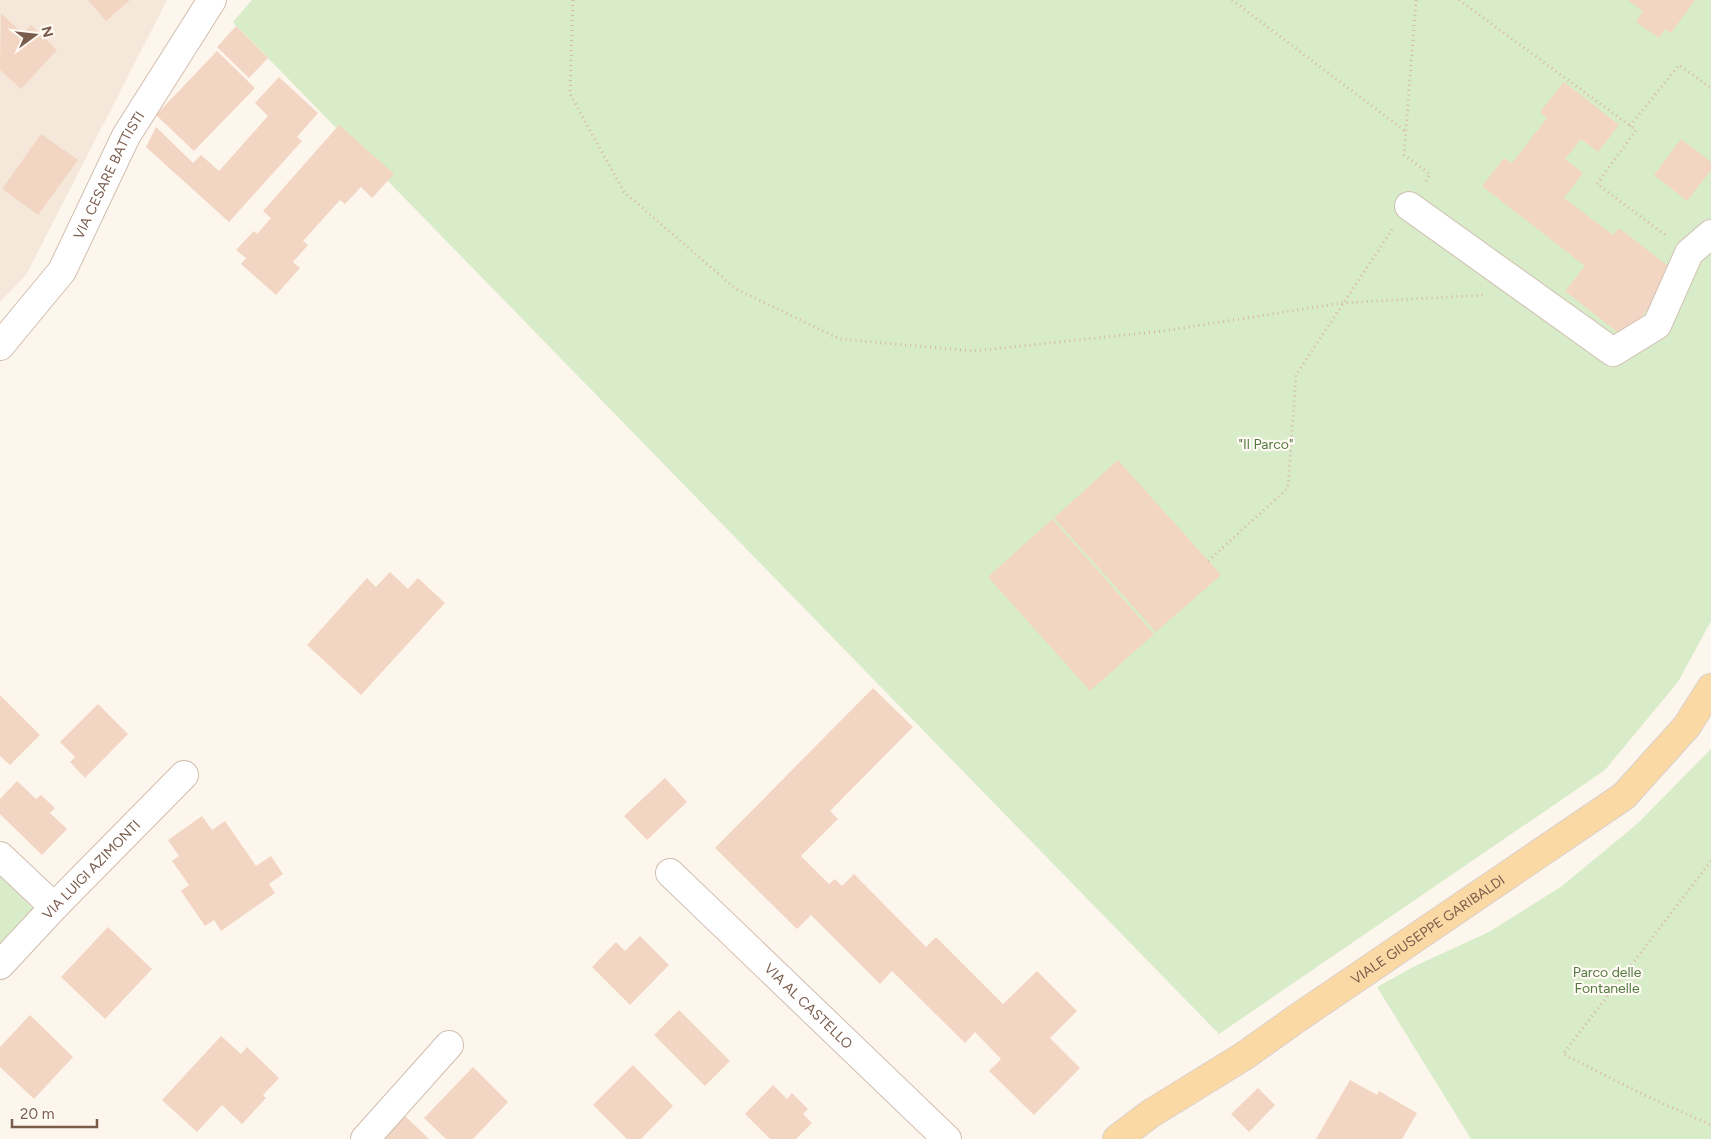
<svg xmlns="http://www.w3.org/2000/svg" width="1711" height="1139" font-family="Figtree,sans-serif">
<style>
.residential{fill:#f5e8da}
.green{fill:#d8ecc9}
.building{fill:#f3d5c3}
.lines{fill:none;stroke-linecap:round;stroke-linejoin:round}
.minor-casing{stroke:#d1beb0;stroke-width:30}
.major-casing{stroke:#dad1cd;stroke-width:30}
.path{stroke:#d9b8a5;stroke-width:3;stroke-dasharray:1 4;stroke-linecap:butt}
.minor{stroke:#fff;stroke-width:28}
.major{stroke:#fbd9a5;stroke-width:28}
.labels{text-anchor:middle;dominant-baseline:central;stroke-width:4.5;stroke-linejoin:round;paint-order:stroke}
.street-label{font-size:14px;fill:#7a5c4d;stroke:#fffaf3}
.park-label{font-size:14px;fill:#537a41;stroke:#fffaf3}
</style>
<rect width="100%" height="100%" fill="#fdf6ec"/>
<!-- residential -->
<path class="residential" d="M 0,0 L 167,0 L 26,275 L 0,302 Z"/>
<!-- green -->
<path class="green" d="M 252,0 L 1711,0 L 1711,621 L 1678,682 L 1605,770 L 1219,1034 L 268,58 L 236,26 L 233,22 Z
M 1711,749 L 1711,1139 L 1471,1139 L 1377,987 L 1417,965 L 1489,932 L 1562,886 L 1637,824 Z
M 0,875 L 38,914 L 0,948 Z"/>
<!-- building -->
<path class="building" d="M 88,0 L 130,0 L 106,21 Z
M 1628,0 L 1695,0 L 1671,33 L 1665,29 L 1659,38 L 1636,22 L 1643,11 Z
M 1,13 L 23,34 L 31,25 L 57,50 L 21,89 L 0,70 Z
M 236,26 L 268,58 L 249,78 L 217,47 Z
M 217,51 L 255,88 L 194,151 L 156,115 Z
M 279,77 L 318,113 L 297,137 L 302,141 L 229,222 L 146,147 L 156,127 L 193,163 L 201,155 L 219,171 L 268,116 L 255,103 Z
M 1564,82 L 1619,125 L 1598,152 L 1581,139 L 1565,159 L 1583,173 L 1564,198 L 1613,235 L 1619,228 L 1676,272 L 1625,338 L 1565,291 L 1585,266 L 1482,186 L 1504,158 L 1512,163 L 1547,118 L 1540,112 Z
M 339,125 L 394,174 L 372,198 L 361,187 L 345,204 L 340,200 L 303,241 L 308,245 L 293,262 L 300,268 L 276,295 L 241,264 L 246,258 L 236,250 L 254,231 L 257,234 L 271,218 L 263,211 Z
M 41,134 L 78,160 L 38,215 L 2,189 Z
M 1681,139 L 1711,162 L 1711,170 L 1687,201 L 1654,175 Z
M 1118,460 L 1221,575 L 1156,632 L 1054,518 Z
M 1052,519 L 1154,634 L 1090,691 L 988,577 Z
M 390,572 L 408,589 L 418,578 L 445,603 L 361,695 L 307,645 L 367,578 L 376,587 Z
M 873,688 L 913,727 L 830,811 L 838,819 L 801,856 L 829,884 L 835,879 L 842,886 L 854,874 L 926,947 L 936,937 L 1003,1004 L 1037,971 L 1077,1011 L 1050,1038 L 1080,1068 L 1034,1115 L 989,1071 L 1001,1059 L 975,1032 L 965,1043 L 892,971 L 880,984 L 811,915 L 797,929 L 715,848 Z
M 0,695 L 40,735 L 10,765 L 0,756 Z
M 98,704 L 128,734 L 85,778 L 70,762 L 75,757 L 60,742 Z
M 665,778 L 687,802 L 647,840 L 624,816 Z
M 17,781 L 36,799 L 41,795 L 55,808 L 50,813 L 67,829 L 42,855 L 0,814 L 0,799 Z
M 202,816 L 212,830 L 225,821 L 256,866 L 271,856 L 283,874 L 269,884 L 275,893 L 221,931 L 214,920 L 205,926 L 181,891 L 189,885 L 172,861 L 179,856 L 168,840 Z
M 108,927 L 152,969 L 105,1019 L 61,977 Z
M 640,936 L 669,965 L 630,1005 L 592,967 L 616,942 L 625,951 Z
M 679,1010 L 730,1061 L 705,1086 L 654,1035 Z
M 30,1015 L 73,1057 L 34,1099 L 0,1067 L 0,1047 Z
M 221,1036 L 241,1054 L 247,1047 L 279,1078 L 263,1095 L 266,1098 L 242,1124 L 222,1105 L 197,1132 L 162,1100 Z
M 633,1065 L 673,1106 L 641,1139 L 627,1139 L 593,1105 Z
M 473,1067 L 508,1102 L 473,1139 L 446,1139 L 424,1118 Z
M 1350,1080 L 1377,1095 L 1379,1091 L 1417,1113 L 1402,1139 L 1316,1139 Z
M 773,1085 L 787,1099 L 792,1093 L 808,1109 L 803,1114 L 812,1123 L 796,1139 L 770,1139 L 745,1114 Z
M 1258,1088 L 1275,1105 L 1249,1132 L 1231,1114 Z
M 403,1114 L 429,1139 L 379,1139 Z"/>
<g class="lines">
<!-- minor casing -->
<g class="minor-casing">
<g id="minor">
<path d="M 1409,206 L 1613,352 L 1657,325 L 1689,253 L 1711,234"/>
<path id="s1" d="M 0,346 L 62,271 L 126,136 L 212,0"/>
<path d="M 0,856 L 54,907"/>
<path id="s2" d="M 670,873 L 947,1139"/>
<path id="s3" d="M 0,965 L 54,907 L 184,775"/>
<path d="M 365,1139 L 449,1045"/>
</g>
</g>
<!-- major casing -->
<g class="major-casing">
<g id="major">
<path id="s4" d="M 1117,1139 L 1150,1114 L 1244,1056 L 1296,1019 L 1624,796 L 1687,726 L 1711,688"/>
</g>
</g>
<!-- path -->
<path class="path" d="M 573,0 L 570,94 L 624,192 L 736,289 L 840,339 L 973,351 L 1163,331 L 1342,303 L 1484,295
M 1232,0 L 1405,131
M 1416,0 L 1404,155 L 1430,174 L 1424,184
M 1459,0 L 1636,130 L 1597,184 L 1668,237
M 1630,126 L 1679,65 L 1711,88
M 1208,561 L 1288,488 L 1296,375 L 1393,228
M 1711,861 L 1563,1054 L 1644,1095 L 1711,1125"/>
<!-- minor -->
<use href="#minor" class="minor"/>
<!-- major -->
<use href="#major" class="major"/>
</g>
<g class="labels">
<!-- street labels -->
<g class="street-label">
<text stroke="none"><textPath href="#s1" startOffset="204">VIA CESARE BATTISTI</textPath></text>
<text stroke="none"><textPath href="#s3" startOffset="132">VIA LUIGI AZIMONTI</textPath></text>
<text stroke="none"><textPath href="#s4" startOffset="375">VIALE GIUSEPPE GARIBALDI</textPath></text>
<text stroke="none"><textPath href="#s2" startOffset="192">VIA AL CASTELLO</textPath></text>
</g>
<!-- park labels -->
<g class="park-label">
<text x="1266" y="444">"Il Parco"</text>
<text x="1607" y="972">Parco delle<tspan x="1607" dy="16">Fontanelle</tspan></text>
</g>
</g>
<!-- north arrow -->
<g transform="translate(35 35) rotate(75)" stroke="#fffaf3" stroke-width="4" paint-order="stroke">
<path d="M0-4L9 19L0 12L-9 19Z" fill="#7a5c4d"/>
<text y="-8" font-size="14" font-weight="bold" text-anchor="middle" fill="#7a5c4d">N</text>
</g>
<!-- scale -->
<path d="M12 1119v8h85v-8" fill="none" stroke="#7a5c4d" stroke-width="2.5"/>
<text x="20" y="1119" font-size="15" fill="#7a5c4d" stroke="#fffaf3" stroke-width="4" paint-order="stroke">20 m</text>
</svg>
